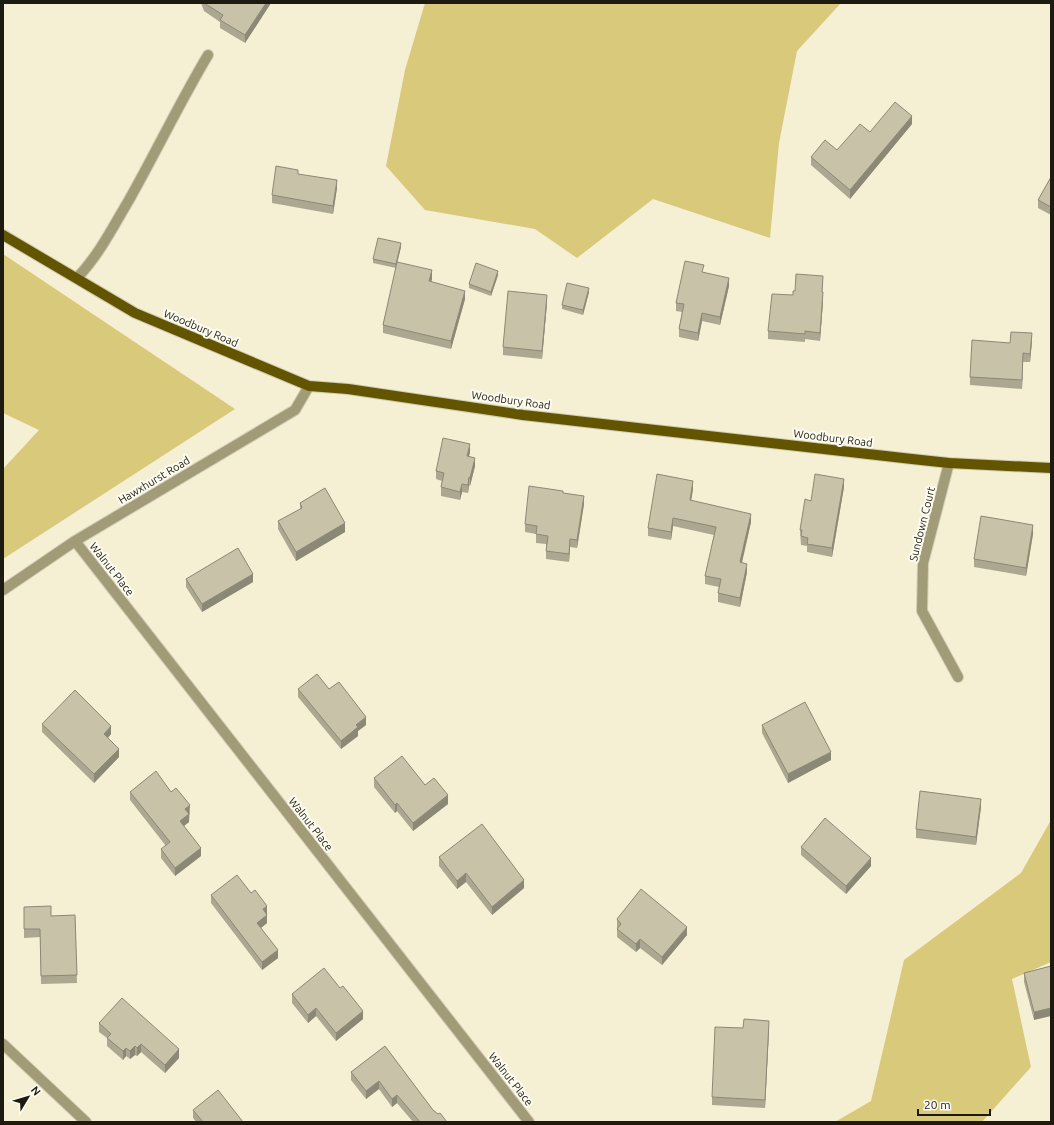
<svg xmlns="http://www.w3.org/2000/svg" width="1054" height="1125" font-family="Ubuntu,sans-serif">
<style>
.green{fill:#d9c97b}
.lines{fill:none;stroke-linecap:round;stroke-linejoin:round}
.minor-casing{stroke:#d2cdb5;stroke-width:12}
.major-casing{stroke:#d2cdb5;stroke-width:12}
.minor{stroke:#a29b78;stroke-width:10}
.major{stroke:#635500;stroke-width:10}
.wall{fill:#aca790}
.shaded-wall{fill:#8c8876}
.building{fill:#c8c2a8;stroke:#8c8876}
.labels{text-anchor:middle;dominant-baseline:central;stroke-width:4;stroke-linejoin:round;paint-order:stroke}
.street-label{font-size:11px;fill:#1d1b11;stroke:#fefcf1}
</style>
<rect width="100%" height="100%" fill="#f5efd4"/>
<!-- green -->
<path class="green" d="M 425,3 L 841,3 L 797,51 L 779,143 L 770,238 L 653,199 L 577,258 L 535,229 L 425,210 L 386,166 L 405,70 Z
M 3,254 L 235,409 L 3,559 L 3,469 L 39,430 L 3,413 Z
M 1051,820 L 1051,962 L 1012,979 L 1031,1067 L 982,1122 L 835,1122 L 871,1101 L 904,960 L 1021,873 Z"/>
<g class="lines">
<!-- minor casing -->
<g class="minor-casing">
<path id="minor" d="M 77,278 C 99,255 113,227 129,200 C 156,152 180,102 208,55
M 949,463 L 923,563 L 922,611 L 958,677
M 75,541 L 529,1122
M 3,590 L 75,541 L 295,410 L 309,386
M 3,1044 L 86,1122"/>
</g>
<!-- major casing -->
<g class="major-casing">
<path id="major" d="M 3,235 L 135,313 L 309,386 L 348,389 L 523,415 L 912,459 L 949,463 L 1051,468"/>
</g>
<!-- minor -->
<use href="#minor" class="minor"/>
<!-- major -->
<use href="#major" class="major"/>
</g>
<!-- wall -->
<path class="wall" d="M 201,3 L 271,3 L 245,43 L 220,28 L 220,22 L 204,11 Z
M 912,124 L 850,199 L 811,165 L 811,157 L 837,150 L 870,132 Z
M 298,174 L 337,188 L 333,214 L 272,203 L 272,195 Z
M 1051,177 L 1051,215 L 1038,208 L 1038,200 Z
M 401,247 L 397,262 L 432,279 L 431,282 L 465,299 L 451,349 L 383,333 L 383,325 L 396,268 L 373,263 L 373,259 Z
M 704,272 L 729,286 L 720,325 L 702,321 L 698,341 L 679,337 L 679,329 L 682,312 L 676,311 L 676,303 Z
M 498,275 L 491,296 L 469,288 L 469,284 Z
M 823,285 L 822,292 L 823,301 L 820,341 L 805,339 L 805,342 L 768,339 L 768,331 L 793,295 L 795,291 Z
M 589,292 L 583,315 L 562,309 L 562,305 Z
M 547,303 L 542,359 L 503,355 L 503,347 Z
M 1032,341 L 1030,362 L 1023,362 L 1022,389 L 970,385 L 970,377 L 1010,343 Z
M 470,452 L 469,456 L 475,466 L 470,486 L 469,485 L 468,493 L 462,492 L 460,500 L 441,496 L 441,487 L 442,481 L 436,479 L 436,471 Z
M 844,487 L 832,557 L 807,552 L 807,546 L 801,545 L 800,530 L 811,501 Z
M 693,489 L 691,500 L 751,522 L 742,563 L 747,572 L 740,607 L 718,602 L 718,593 L 719,587 L 705,584 L 705,576 L 714,535 L 673,526 L 671,540 L 648,536 L 648,528 Z
M 563,493 L 584,504 L 577,548 L 570,547 L 569,562 L 546,559 L 546,544 L 536,543 L 536,534 L 525,532 L 525,524 Z
M 300,503 L 345,532 L 296,561 L 278,529 L 278,521 L 300,509 Z
M 1033,534 L 1026,576 L 974,567 L 974,559 Z
M 186,579 L 253,582 L 202,612 L 186,587 Z
M 298,689 L 329,689 L 366,725 L 358,731 L 358,736 L 341,749 L 298,697 Z
M 42,724 L 111,734 L 108,738 L 119,757 L 94,783 L 42,732 Z
M 762,725 L 831,760 L 788,783 L 762,733 Z
M 374,778 L 425,785 L 448,804 L 413,831 L 397,811 L 395,813 L 374,787 Z
M 130,792 L 171,792 L 190,813 L 189,814 L 189,822 L 184,826 L 201,856 L 175,876 L 161,858 L 161,849 L 166,846 L 130,800 Z
M 981,807 L 976,845 L 916,838 L 916,829 Z
M 801,847 L 871,866 L 846,894 L 801,855 Z
M 439,857 L 524,888 L 492,915 L 466,882 L 457,889 L 439,866 Z
M 211,895 L 267,914 L 267,923 L 261,928 L 278,958 L 262,970 L 211,903 Z
M 24,907 L 51,916 L 75,915 L 77,983 L 41,984 L 40,937 L 24,938 Z
M 617,919 L 687,935 L 662,965 L 640,948 L 636,952 L 617,937 Z
M 1051,966 L 1034,1020 L 1024,982 L 1024,973 Z
M 292,994 L 363,1019 L 336,1041 L 316,1016 L 308,1023 L 292,1003 Z
M 99,1023 L 179,1058 L 165,1073 L 141,1052 L 137,1056 L 135,1055 L 130,1059 L 126,1056 L 123,1060 L 107,1046 L 107,1038 L 99,1032 Z
M 743,1028 L 769,1029 L 765,1108 L 712,1105 L 712,1097 Z
M 385,1046 L 433,1110 L 447,1122 L 413,1122 L 397,1103 L 392,1107 L 379,1089 L 366,1099 L 351,1080 L 351,1072 Z
M 193,1110 L 243,1122 L 196,1122 L 193,1118 Z"/>
<!-- shaded-wall -->
<path class="shaded-wall" d="M 266,3 L 271,3 L 245,43 L 245,35 Z
M 912,116 L 912,124 L 850,199 L 850,190 Z
M 337,180 L 337,188 L 333,214 L 333,206 Z
M 401,243 L 401,247 L 396,268 L 396,264 Z
M 432,270 L 432,279 L 429,289 L 429,281 Z
M 498,271 L 498,275 L 491,296 L 491,292 Z
M 729,278 L 729,286 L 720,325 L 720,317 Z
M 589,288 L 589,292 L 583,315 L 583,310 Z
M 465,291 L 465,299 L 451,349 L 451,341 Z
M 823,292 L 823,301 L 820,341 L 820,333 Z
M 547,295 L 547,303 L 542,359 L 542,351 Z
M 702,313 L 702,321 L 698,341 L 698,333 Z
M 1032,333 L 1032,341 L 1030,362 L 1030,354 Z
M 1023,353 L 1023,362 L 1022,389 L 1022,380 Z
M 470,444 L 470,452 L 467,464 L 467,456 Z
M 475,458 L 475,466 L 470,486 L 470,478 Z
M 469,477 L 469,485 L 468,493 L 468,485 Z
M 844,479 L 844,487 L 832,557 L 832,548 Z
M 693,481 L 693,489 L 690,508 L 690,500 Z
M 462,484 L 462,492 L 460,500 L 460,492 Z
M 584,496 L 584,504 L 577,548 L 577,540 Z
M 751,514 L 751,522 L 740,570 L 740,562 Z
M 673,518 L 673,526 L 671,540 L 671,532 Z
M 345,523 L 345,532 L 296,561 L 296,552 Z
M 1033,525 L 1033,534 L 1026,576 L 1026,568 Z
M 570,539 L 570,547 L 569,562 L 569,554 Z
M 747,564 L 747,572 L 740,607 L 740,598 Z
M 253,574 L 253,582 L 202,612 L 202,604 Z
M 366,717 L 366,725 L 358,731 L 358,736 L 341,749 L 341,741 L 356,725 Z
M 111,726 L 111,734 L 104,742 L 104,734 Z
M 119,749 L 119,757 L 94,783 L 94,774 Z
M 831,752 L 831,760 L 788,783 L 788,774 Z
M 448,795 L 448,804 L 413,831 L 413,823 Z
M 981,799 L 981,807 L 976,845 L 976,837 Z
M 397,803 L 397,811 L 395,813 L 395,805 Z
M 190,805 L 189,822 L 180,829 L 180,821 L 185,809 Z
M 201,848 L 201,856 L 175,876 L 175,868 Z
M 871,858 L 871,866 L 846,894 L 846,886 Z
M 466,873 L 466,882 L 457,889 L 457,881 Z
M 524,880 L 524,888 L 492,915 L 492,907 Z
M 267,906 L 267,914 L 263,917 L 263,909 Z
M 267,915 L 267,923 L 257,931 L 257,923 Z
M 687,927 L 687,935 L 662,965 L 662,957 Z
M 640,939 L 640,948 L 636,952 L 636,944 Z
M 278,950 L 278,958 L 262,970 L 262,962 Z
M 316,1008 L 316,1016 L 308,1023 L 308,1015 Z
M 1051,1008 L 1051,1016 L 1034,1020 L 1034,1012 Z
M 363,1011 L 363,1019 L 336,1041 L 336,1033 Z
M 769,1021 L 769,1029 L 765,1108 L 765,1100 Z
M 141,1044 L 141,1052 L 137,1056 L 137,1048 Z
M 135,1046 L 135,1055 L 130,1059 L 130,1051 Z
M 126,1048 L 126,1056 L 123,1060 L 123,1051 Z
M 179,1049 L 179,1058 L 165,1073 L 165,1065 Z
M 379,1081 L 379,1089 L 366,1099 L 366,1091 Z
M 397,1095 L 397,1103 L 392,1107 L 392,1099 Z"/>
<!-- building -->
<path class="building" d="M 204,3 L 266,3 L 245,35 L 220,20 L 223,15 Z
M 895,102 L 912,116 L 850,190 L 811,157 L 825,140 L 837,150 L 860,124 L 870,132 Z
M 276,166 L 298,170 L 298,174 L 337,180 L 333,206 L 272,195 Z
M 1051,177 L 1051,207 L 1038,200 Z
M 378,238 L 401,243 L 396,264 L 373,259 Z
M 685,261 L 704,265 L 702,272 L 729,278 L 720,317 L 702,313 L 698,333 L 679,329 L 684,304 L 676,303 Z
M 397,262 L 432,270 L 429,281 L 465,291 L 451,341 L 383,325 Z
M 476,263 L 498,271 L 491,292 L 469,284 Z
M 796,274 L 823,276 L 822,292 L 823,292 L 820,333 L 805,331 L 805,334 L 768,331 L 772,294 L 793,295 L 793,291 L 795,291 Z
M 567,283 L 589,288 L 583,310 L 562,305 Z
M 508,291 L 547,295 L 542,351 L 503,347 Z
M 1011,332 L 1032,333 L 1030,354 L 1023,353 L 1022,380 L 970,377 L 972,340 L 1010,343 Z
M 443,438 L 470,444 L 467,456 L 475,458 L 470,478 L 469,477 L 468,485 L 462,484 L 460,492 L 441,487 L 444,473 L 436,471 Z
M 657,474 L 693,481 L 690,500 L 751,514 L 740,562 L 747,564 L 740,598 L 718,593 L 721,579 L 705,576 L 716,527 L 673,518 L 671,532 L 648,528 Z
M 815,474 L 844,479 L 832,548 L 807,544 L 808,538 L 801,536 L 802,530 L 800,530 L 805,499 L 811,501 Z
M 529,486 L 563,491 L 563,493 L 584,496 L 577,540 L 570,539 L 569,554 L 546,551 L 548,536 L 536,534 L 537,526 L 525,524 Z
M 325,488 L 345,523 L 296,552 L 278,521 L 302,508 L 300,503 Z
M 981,516 L 1033,525 L 1026,568 L 974,559 Z
M 238,548 L 253,574 L 202,604 L 186,579 Z
M 317,674 L 329,689 L 339,682 L 366,717 L 356,725 L 358,727 L 341,741 L 298,689 Z
M 75,690 L 111,726 L 104,734 L 119,749 L 94,774 L 42,724 Z
M 805,702 L 831,752 L 788,774 L 762,725 Z
M 402,756 L 425,785 L 434,778 L 448,795 L 413,823 L 397,803 L 395,805 L 374,778 Z
M 156,771 L 171,792 L 176,788 L 190,805 L 185,809 L 189,814 L 180,821 L 201,848 L 175,868 L 161,849 L 170,842 L 130,792 Z
M 920,791 L 981,799 L 976,837 L 916,829 Z
M 825,818 L 871,858 L 846,886 L 801,847 Z
M 482,824 L 524,880 L 492,907 L 466,873 L 457,881 L 439,857 Z
M 237,875 L 251,893 L 255,890 L 267,906 L 263,909 L 267,915 L 257,923 L 278,950 L 262,962 L 211,895 Z
M 641,889 L 687,927 L 662,957 L 640,939 L 636,944 L 617,929 L 621,924 L 617,919 Z
M 51,906 L 51,916 L 75,915 L 77,975 L 41,976 L 40,929 L 24,929 L 24,907 Z
M 1051,966 L 1051,1008 L 1034,1012 L 1024,973 Z
M 324,968 L 340,988 L 343,986 L 363,1011 L 336,1033 L 316,1008 L 308,1015 L 292,994 Z
M 122,998 L 179,1049 L 165,1065 L 141,1044 L 137,1048 L 135,1046 L 130,1051 L 126,1048 L 123,1051 L 107,1038 L 111,1034 L 99,1023 Z
M 744,1019 L 769,1021 L 765,1100 L 712,1097 L 715,1027 L 743,1028 Z
M 385,1046 L 433,1110 L 438,1114 L 440,1113 L 447,1122 L 420,1122 L 397,1095 L 392,1099 L 379,1081 L 366,1091 L 351,1072 Z
M 218,1090 L 243,1122 L 203,1122 L 193,1110 Z"/>
<g class="labels">
<!-- street labels -->
<g class="street-label">
<text transform="translate(201 328) rotate(23)">Woodbury Road</text>
<text transform="translate(511 400) rotate(8)">Woodbury Road</text>
<text transform="translate(833 438) rotate(7)">Woodbury Road</text>
<text transform="translate(154 480) rotate(-31)">Hawxhurst Road</text>
<text transform="translate(922 524) rotate(-76)">Sundown Court</text>
<text transform="translate(112 569) rotate(52)">Walnut Place</text>
<text transform="translate(311 824) rotate(52)">Walnut Place</text>
<text transform="translate(511 1079) rotate(52)">Walnut Place</text>
</g>
</g>
<!-- border -->
<rect width="1054" height="1125" fill="none" stroke="#1d1b11" stroke-width="8"/>
<!-- north arrow -->
<g transform="translate(28 1097) rotate(52)" stroke="#fefcf1" stroke-width="3" paint-order="stroke">
<path d="M0-3L7 15L0 10L-7 15Z" fill="#1d1b11"/>
<text y="-6" font-size="11" font-weight="bold" text-anchor="middle" fill="#1d1b11">N</text>
</g>
<!-- scale -->
<path d="M918 1109v6h72v-6" fill="none" stroke="#1d1b11" stroke-width="2"/>
<text x="924" y="1109" font-size="12" fill="#1d1b11" stroke="#fefcf1" stroke-width="3" paint-order="stroke">20 m</text>
</svg>
